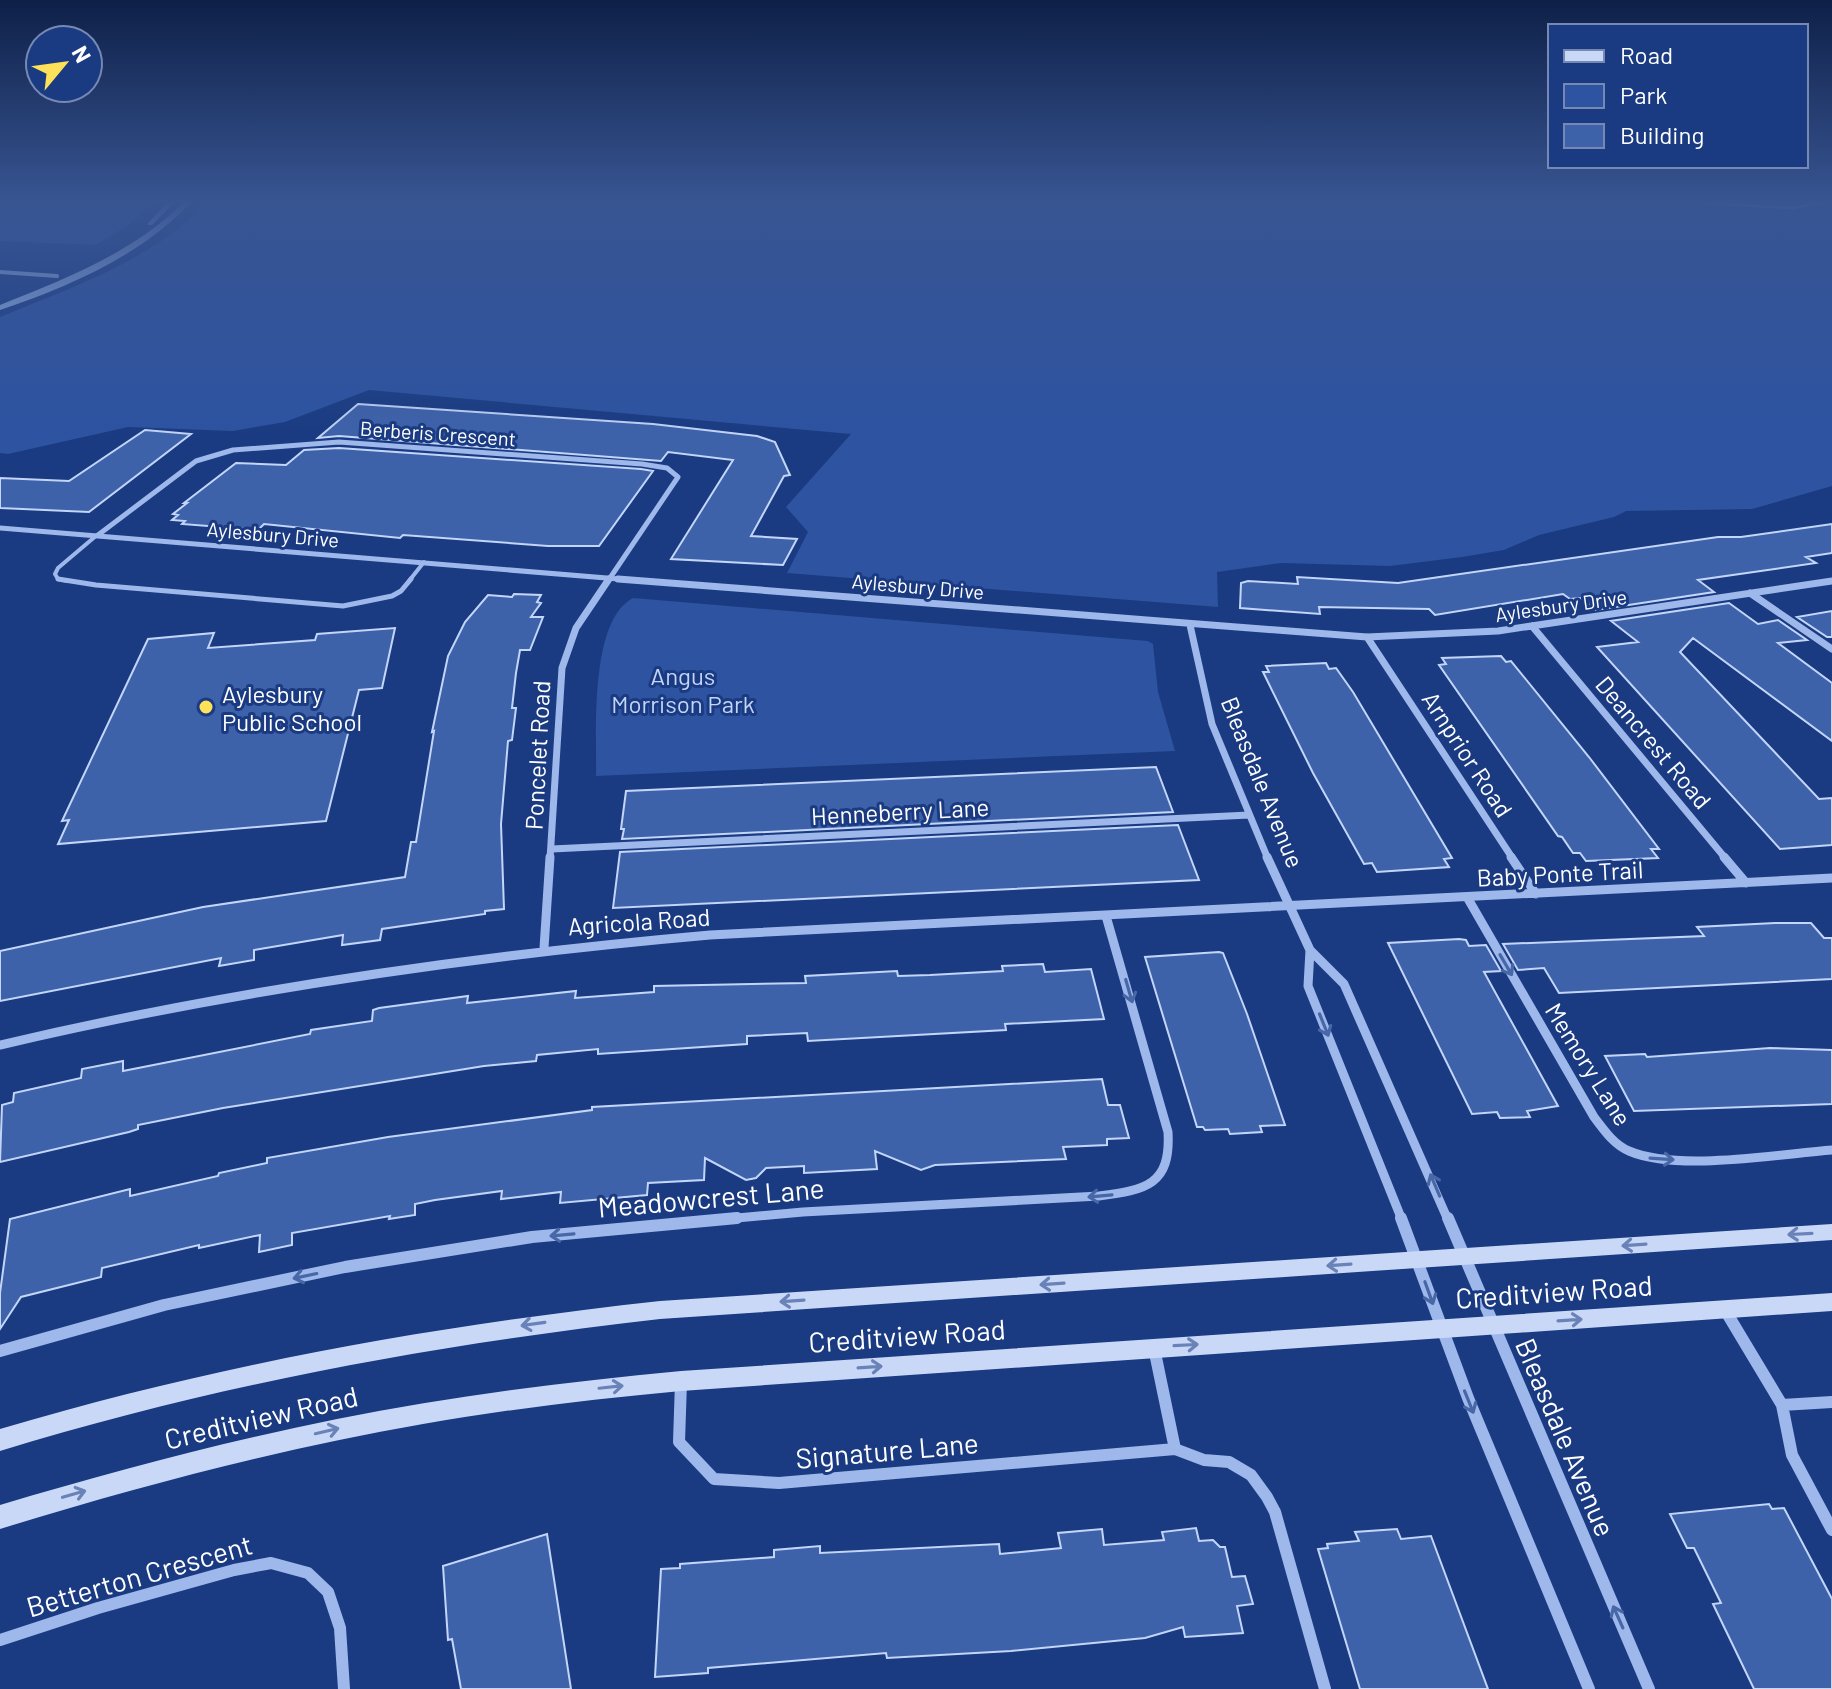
<svg xmlns="http://www.w3.org/2000/svg" width="1832" height="1689" font-family="Barlow,sans-serif">
<style>
.green{fill:#2d53a1}
.building{fill:#3e62aa;stroke:#c3d5f8;stroke-width:2}
.lines{fill:none;stroke-linecap:round;stroke-linejoin:round}
.service-far2{stroke:#9eb8eb;stroke-width:3}
.service-far1{stroke:#9eb8eb;stroke-width:4}
.service{stroke:#9eb8eb;stroke-width:5}
.minor-far4{stroke:#9eb8eb;stroke-width:4}
.minor-far3{stroke:#9eb8eb;stroke-width:5}
.minor-far2{stroke:#9eb8eb;stroke-width:7}
.minor-far1{stroke:#9eb8eb;stroke-width:9}
.minor{stroke:#9eb8eb;stroke-width:12}
.tertiary{fill:#9eb8eb;fill-rule:evenodd}
.secondary{fill:#cad8f8;fill-rule:evenodd}
.oneway{stroke:#4867a7}
.oneway2{stroke:#6982b7}
.poi-dot{fill:#fde259;stroke:#1a3b82;stroke-width:3}
.labels{text-anchor:middle;dominant-baseline:central;stroke-width:6;stroke-linejoin:round;paint-order:stroke}
.far-street-label{font-size:20px;fill:#fff;stroke:#1a3b82}
.park-label{font-size:24px;fill:#c3d5f8;stroke:#1a3b82}
.poi-label{font-size:24px;fill:#fff;stroke:#1a3b82;text-anchor:start}
.street-label{font-size:24px;fill:#fff;stroke:#1a3b82}
.near-street-label{font-size:28px;fill:#fff;stroke:#1a3b82}
</style>
<rect width="100%" height="100%" fill="#1a3b82"/>
<!-- green -->
<path class="green" d="M 0,201 L 155,201 L 126,226 L 96,245 L 0,241 Z
M 207,201 L 1832,201 L 1832,486 L 1752,509 L 1626,511 L 1614,517 L 1539,535 L 1504,550 L 1462,557 L 1390,566 L 1281,563 L 1217,572 L 1218,607 L 787,573 L 808,532 L 786,507 L 851,434 L 369,390 L 285,422 L 233,431 L 128,427 L 8,454 L 0,453 L 0,317 C 67,289 159,258 207,201 Z
M 633,598 L 1148,641 L 1153,644 L 1158,692 L 1175,751 L 596,776 C 597,733 589,621 633,598 Z"/>
<!-- building -->
<path class="building" d="M 358,404 L 653,424 L 757,436 L 775,442 L 790,475 L 784,476 L 751,536 L 797,539 L 783,565 L 671,559 L 733,460 L 668,452 L 661,461 L 339,436 L 318,438 Z
M 145,430 L 191,434 L 89,512 L 0,508 L 0,478 L 69,481 Z
M 339,448 L 641,469 L 653,471 L 599,546 L 548,546 L 403,535 L 400,538 L 264,524 L 258,530 L 182,524 L 185,521 L 172,520 L 178,515 L 173,514 L 187,503 L 184,503 L 236,463 L 286,465 L 304,450 Z
M 1832,524 L 1832,553 L 1806,557 L 1816,563 L 1698,580 L 1714,592 L 1596,610 L 1581,598 L 1570,599 L 1563,594 L 1435,615 L 1429,609 L 1319,607 L 1320,614 L 1240,608 L 1241,583 L 1248,581 L 1298,584 L 1297,577 L 1398,583 L 1718,537 L 1741,537 Z
M 514,594 L 541,595 L 537,602 L 541,603 L 531,617 L 543,617 L 530,650 L 520,650 L 516,673 L 512,708 L 516,708 L 512,740 L 508,741 L 501,824 L 504,909 L 485,911 L 485,914 L 382,929 L 380,940 L 342,945 L 343,935 L 254,950 L 254,960 L 219,966 L 221,958 L 0,1001 L 0,951 L 203,907 L 405,877 L 411,842 L 416,842 L 434,731 L 432,732 L 448,656 L 465,622 L 488,595 L 512,597 Z
M 1729,603 L 1758,624 L 1778,620 L 1807,640 L 1778,643 L 1832,683 L 1832,741 L 1693,638 L 1680,652 L 1819,799 L 1832,798 L 1832,845 L 1780,849 L 1597,647 L 1638,642 L 1611,621 Z
M 1832,611 L 1832,637 L 1827,637 L 1797,617 Z
M 395,628 L 382,688 L 359,690 L 326,821 L 58,844 L 69,820 L 62,821 L 148,639 L 214,633 L 208,648 L 315,640 L 317,634 Z
M 1501,656 L 1506,662 L 1511,661 L 1589,757 L 1659,849 L 1651,849 L 1658,858 L 1586,861 L 1580,853 L 1573,853 L 1562,837 L 1558,836 L 1439,665 L 1446,664 L 1442,658 Z
M 1326,663 L 1329,669 L 1336,668 L 1353,692 L 1452,858 L 1444,859 L 1449,867 L 1377,872 L 1372,863 L 1364,864 L 1313,773 L 1263,672 L 1269,672 L 1266,666 Z
M 1156,767 L 1173,812 L 622,839 L 624,829 L 621,829 L 626,791 Z
M 1178,825 L 1199,880 L 613,908 L 620,852 Z
M 1775,923 L 1811,923 L 1824,938 L 1832,938 L 1832,979 L 1559,993 L 1544,968 L 1518,970 L 1503,944 L 1704,936 L 1697,927 Z
M 1459,939 L 1466,940 L 1469,946 L 1486,945 L 1501,971 L 1484,972 L 1558,1106 L 1527,1111 L 1530,1117 L 1500,1118 L 1497,1112 L 1472,1114 L 1388,943 Z
M 1219,952 L 1223,953 L 1247,1014 L 1285,1125 L 1260,1126 L 1262,1132 L 1230,1134 L 1228,1129 L 1205,1130 L 1203,1127 L 1197,1127 L 1145,957 Z
M 1043,964 L 1045,972 L 1091,969 L 1104,1019 L 1005,1024 L 1006,1030 L 808,1041 L 807,1033 L 747,1036 L 747,1044 L 598,1054 L 598,1049 L 537,1055 L 536,1061 L 484,1066 L 223,1108 L 138,1125 L 138,1129 L 129,1132 L 0,1162 L 2,1105 L 13,1102 L 14,1093 L 81,1078 L 82,1069 L 123,1061 L 123,1071 L 310,1034 L 311,1030 L 372,1021 L 373,1010 L 379,1008 L 468,996 L 467,1003 L 576,991 L 575,998 L 654,992 L 654,986 L 806,983 L 805,976 L 897,971 L 898,976 L 930,975 L 1003,971 L 1002,966 Z
M 1770,1048 L 1832,1050 L 1832,1104 L 1634,1111 L 1605,1056 L 1645,1054 L 1647,1057 Z
M 1102,1079 L 1108,1105 L 1120,1105 L 1129,1138 L 1107,1139 L 1107,1145 L 1063,1147 L 1066,1159 L 935,1165 L 921,1170 L 875,1151 L 877,1169 L 804,1173 L 804,1166 L 766,1168 L 756,1178 L 746,1180 L 705,1158 L 704,1180 L 648,1183 L 647,1195 L 560,1203 L 561,1192 L 501,1199 L 502,1191 L 435,1200 L 415,1204 L 415,1215 L 389,1219 L 390,1216 L 292,1233 L 292,1245 L 259,1252 L 260,1235 L 199,1248 L 199,1245 L 102,1268 L 101,1277 L 21,1297 L 0,1329 L 0,1293 L 10,1219 L 130,1189 L 130,1196 L 218,1176 L 219,1173 L 267,1163 L 267,1158 L 388,1137 L 592,1110 L 592,1107 Z
M 1769,1504 L 1772,1509 L 1784,1508 L 1832,1599 L 1832,1689 L 1754,1689 L 1713,1604 L 1721,1603 L 1694,1548 L 1687,1548 L 1670,1514 Z
M 1196,1528 L 1199,1541 L 1213,1540 L 1220,1547 L 1225,1547 L 1232,1577 L 1245,1576 L 1253,1604 L 1237,1606 L 1243,1633 L 1185,1637 L 1183,1627 L 1145,1638 L 1011,1651 L 887,1658 L 886,1653 L 708,1668 L 708,1673 L 655,1677 L 661,1569 L 680,1568 L 680,1564 L 774,1557 L 774,1550 L 820,1546 L 820,1553 L 999,1544 L 1000,1554 L 1061,1548 L 1058,1533 L 1102,1529 L 1104,1545 L 1164,1540 L 1162,1532 Z
M 1397,1529 L 1401,1539 L 1431,1536 L 1488,1689 L 1360,1689 L 1318,1549 L 1328,1548 L 1327,1544 L 1359,1541 L 1355,1532 Z
M 547,1534 L 571,1689 L 461,1689 L 452,1639 L 448,1640 L 443,1566 Z"/>
<g class="lines">
<!-- service-far2 -->
<path class="service-far2" d="M 1675,201 L 1793,208 L 1829,201"/>
<!-- service-far1 -->
<path class="service-far1" d="M 68,581 L 58,579 L 55,574 L 58,568 L 97,535
M 409,581 L 424,562"/>
<!-- service -->
<path class="service" d="M 58,579 L 96,585 L 343,606 L 392,596 L 401,591 L 411,579"/>
<!-- minor-far4 -->
<path class="minor-far4" d="M 0,272 L 57,276"/>
<!-- minor-far3 -->
<path class="minor-far3" d="M 0,528 L 643,581
M 98,535 L 196,461 L 233,450 L 339,442 L 642,464 L 667,468 L 678,477 L 608,581"/>
<!-- minor-far2 -->
<path class="minor-far2" d="M 618,579 L 1367,637 L 1498,631 L 1832,581
M 1750,593 L 1832,649
M 1190,625 L 1212,724 L 1268,859
M 1532,626 L 1726,859
M 1367,637 L 1513,859
M 552,849 L 1249,815
M 550,859 L 562,668 L 576,628 L 609,579"/>
<!-- minor-far1 -->
<path class="minor-far1" d="M 1267,857 L 1310,950 L 1344,984 L 1448,1220
M 1511,857 L 1536,894
M 1724,857 L 1746,883
M 1467,897 L 1594,1117 C 1604,1130 1614,1145 1629,1151 C 1678,1172 1778,1154 1832,1150
M 544,948 L 550,857
M 1310,950 L 1308,986 L 1402,1220
M 0,1045 C 234,990 470,956 710,935 L 1832,878
M 715,1220 L 803,1212 L 1099,1196 C 1146,1190 1171,1185 1168,1132 L 1106,916"/>
<!-- minor -->
<path class="minor" d="M 1401,1218 L 1468,1398 L 1589,1689
M 1448,1218 L 1649,1689
M 1725,1310 L 1782,1405
M 1154,1348 L 1175,1449
M 0,1351 L 164,1305 L 345,1267 L 532,1237 L 737,1218
M 681,1382 L 679,1442 L 714,1479 L 779,1483 L 1175,1449 L 1204,1460 L 1229,1462 L 1251,1475 L 1267,1497 L 1275,1512 L 1325,1689
M 1832,1402 L 1782,1405 L 1792,1455 L 1832,1530
M 0,1640 L 98,1608 L 234,1570 L 271,1563 L 308,1573 L 328,1592 L 340,1628 L 344,1689"/>
<!-- tertiary -->
<path class="tertiary" d="M 169,201 L 176,201 L 152,225 L 148,225 L 148,223 Z
M 185,201 L 192,201 C 143,255 68,287 0,310 L 0,305 C 67,278 133,253 185,201 Z"/>
<!-- secondary -->
<path class="secondary" d="M 1832,1224 L 1832,1240 L 660,1319 C 433,1345 219,1384 0,1451 L 0,1429 C 219,1364 433,1326 660,1301 Z
M 1832,1293 L 1832,1311 L 681,1391 C 595,1399 508,1409 423,1424 C 279,1449 139,1486 0,1529 L 0,1505 C 111,1472 223,1442 337,1419 C 451,1396 565,1382 681,1371 Z"/>
</g>
<!-- one-way arrows -->
<defs><path id="oneway-shaft" d="M-6 0H5M1.5-3L5.5 0L1.5 3" fill="none" stroke-width="1.6" stroke-linecap="round" stroke-linejoin="round" transform="scale(2)"/></defs>
<g class="oneway">
<use href="#oneway-shaft" transform="translate(1506 965) rotate(60)"/>
<use href="#oneway-shaft" transform="translate(1129 991) rotate(74)"/>
<use href="#oneway-shaft" transform="translate(1324 1025) rotate(68)"/>
<use href="#oneway-shaft" transform="translate(1662 1159) rotate(4)"/>
<use href="#oneway-shaft" transform="translate(1435 1185) rotate(-113)"/>
<use href="#oneway-shaft" transform="translate(1100 1196) rotate(175)"/>
<use href="#oneway-shaft" transform="translate(562 1235) rotate(175)"/>
<use href="#oneway-shaft" transform="translate(305 1276) rotate(168)"/>
<use href="#oneway-shaft" transform="translate(1429 1293) rotate(70)"/>
<use href="#oneway-shaft" transform="translate(1469 1402) rotate(68)"/>
<use href="#oneway-shaft" transform="translate(1618 1617) rotate(-114)"/>
</g>
<g class="oneway2">
<use href="#oneway-shaft" transform="translate(1800 1234) rotate(177)"/>
<use href="#oneway-shaft" transform="translate(1634 1245) rotate(176)"/>
<use href="#oneway-shaft" transform="translate(1339 1265) rotate(176)"/>
<use href="#oneway-shaft" transform="translate(1052 1284) rotate(176)"/>
<use href="#oneway-shaft" transform="translate(792 1301) rotate(176)"/>
<use href="#oneway-shaft" transform="translate(1570 1320) rotate(-4)"/>
<use href="#oneway-shaft" transform="translate(533 1324) rotate(172)"/>
<use href="#oneway-shaft" transform="translate(1186 1345) rotate(-3)"/>
<use href="#oneway-shaft" transform="translate(870 1367) rotate(-4)"/>
<use href="#oneway-shaft" transform="translate(611 1387) rotate(-6)"/>
<use href="#oneway-shaft" transform="translate(327 1431) rotate(-13)"/>
<use href="#oneway-shaft" transform="translate(74 1494) rotate(-16)"/>
</g>
<!-- sky -->
<linearGradient id="sky" x2="0" y2="1"><stop stop-color="#0e2048"/><stop offset="0.46" stop-color="#385592"/><stop offset="1" stop-color="#385592" stop-opacity="0"/></linearGradient>
<rect width="1832" height="437" fill="url(#sky)"/>
<!-- markers -->
<circle class="poi-dot" cx="206" cy="707" r="8"/>
<g class="labels">
<!-- far-street labels -->
<g class="far-street-label">
<text transform="translate(438 433) rotate(4)">Berberis Crescent</text>
<text transform="translate(273 534) rotate(5)">Aylesbury Drive</text>
<text transform="translate(918 586) rotate(5)">Aylesbury Drive</text>
<text transform="translate(1561 605) rotate(-8)">Aylesbury Drive</text>
</g>
<!-- park labels -->
<g class="park-label">
<text x="683" y="675">Angus<tspan x="683" dy="28">Morrison Park</tspan></text>
</g>
<!-- poi labels -->
<g class="poi-label">
<text x="222" y="693">Aylesbury<tspan x="222" dy="28">Public School</tspan></text>
</g>
<!-- street labels -->
<g class="street-label">
<text transform="translate(1654 742) rotate(50)">Deancrest Road</text>
<text transform="translate(1468 754) rotate(57)">Arnprior Road</text>
<text transform="translate(537 755) rotate(-87)">Poncelet Road</text>
<text transform="translate(1263 782) rotate(68)">Bleasdale Avenue</text>
<text transform="translate(900 811) rotate(-3)">Henneberry Lane</text>
<text transform="translate(1560 873) rotate(-3)">Baby Ponte Trail</text>
<text transform="translate(639 921) rotate(-4)">Agricola Road</text>
<text transform="translate(1589 1064) rotate(58)">Memory Lane</text>
</g>
<!-- near-street labels -->
<g class="near-street-label">
<text transform="translate(711 1197) rotate(-5)">Meadowcrest Lane</text>
<text transform="translate(1554 1291) rotate(-4)">Creditview Road</text>
<text transform="translate(907 1335) rotate(-4)">Creditview Road</text>
<text transform="translate(261 1417) rotate(-13)">Creditview Road</text>
<text transform="translate(1566 1437) rotate(67)">Bleasdale Avenue</text>
<text transform="translate(887 1450) rotate(-5)">Signature Lane</text>
<text transform="translate(139 1575) rotate(-16)">Betterton Crescent</text>
</g>
</g>
<!-- legend -->
<rect x="1548" y="24" width="260" height="144" fill="#1a3b82" stroke="#7689b4" stroke-width="2"/>
<rect x="1564" y="50" width="40" height="12" fill="#cad8f8" stroke="#7689b4" stroke-width="2"/>
<text x="1620" y="64" font-size="24" fill="#ffffff">Road</text>
<rect x="1564" y="84" width="40" height="24" fill="#2d53a1" stroke="#7689b4" stroke-width="2"/>
<text x="1620" y="104" font-size="24" fill="#ffffff">Park</text>
<rect x="1564" y="124" width="40" height="24" fill="#3e62aa" stroke="#7689b4" stroke-width="2"/>
<text x="1620" y="144" font-size="24" fill="#ffffff">Building</text>
<!-- north arrow -->
<g transform="translate(64 64) rotate(61)"><circle r="38" fill="#1a3b82" stroke="#7689b4" stroke-width="2"/>
<path d="M0-6L14 30L0 20L-14 30Z" fill="#fde259"/>
<text y="-12" font-size="22" font-weight="bold" text-anchor="middle" fill="#ffffff">N</text>
</g>
</svg>
